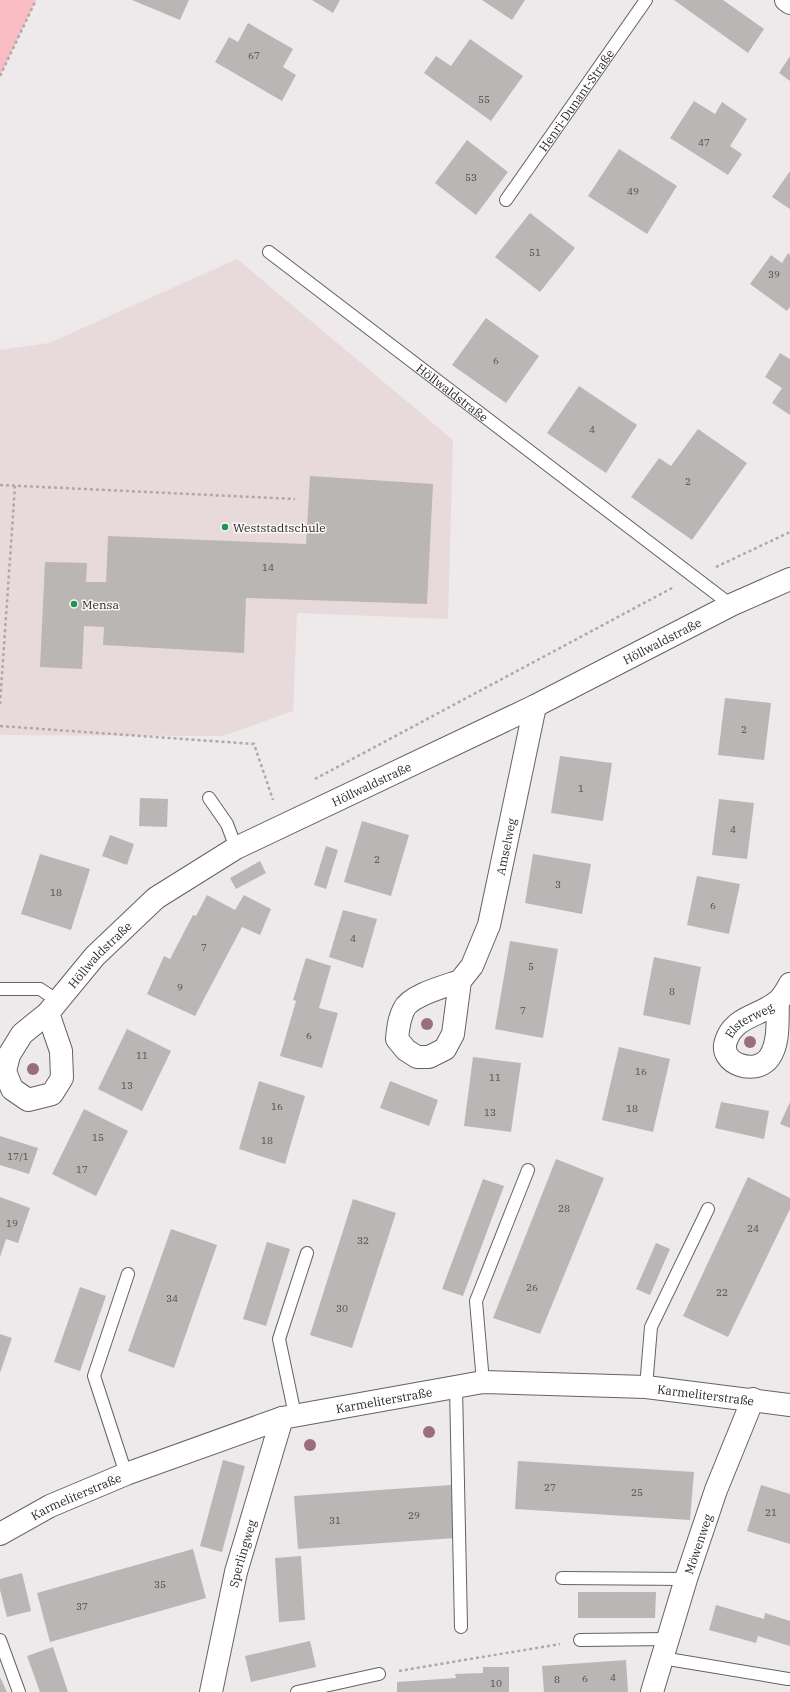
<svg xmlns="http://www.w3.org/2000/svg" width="790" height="1692" font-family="'IBM Plex Serif',serif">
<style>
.built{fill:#e8dadb}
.green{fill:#f8bcc2}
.building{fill:#bbb6b6}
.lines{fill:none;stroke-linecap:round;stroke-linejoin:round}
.lane-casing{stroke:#666262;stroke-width:14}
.street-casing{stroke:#666262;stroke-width:24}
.path{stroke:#aca9a9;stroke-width:2.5;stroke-dasharray:3 3;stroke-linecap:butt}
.lane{stroke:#fff;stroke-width:12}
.street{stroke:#fff;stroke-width:22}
.tree{fill:#9a6e7a}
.poi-dot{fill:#1d9551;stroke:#fcf7f7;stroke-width:1.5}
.labels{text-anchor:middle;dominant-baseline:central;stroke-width:3;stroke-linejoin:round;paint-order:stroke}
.number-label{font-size:10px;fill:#4f4c4c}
.street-label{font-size:12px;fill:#2b2929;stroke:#fcf7f7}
.poi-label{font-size:12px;fill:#2b2929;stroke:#fcf7f7;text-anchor:start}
</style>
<rect width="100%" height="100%" fill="#eee9ea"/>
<!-- built -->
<path class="built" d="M 237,259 L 453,440 L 448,619 L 297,613 L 293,711 L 223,736 L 0,735 L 0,350 L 49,343 Z"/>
<!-- green -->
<path class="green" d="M 0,0 L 36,0 L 0,76 Z"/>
<!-- building -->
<path class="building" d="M 132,0 L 189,0 L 180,20 Z
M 312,0 L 340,0 L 333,13 Z
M 482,0 L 525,0 L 512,20 Z
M 674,0 L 723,0 L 764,29 L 748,53 Z
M 248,23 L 293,49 L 283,67 L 296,75 L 282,101 L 215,62 L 229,37 L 238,42 Z
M 470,39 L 523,76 L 491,121 L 424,73 L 436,56 L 451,66 Z
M 790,56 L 790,81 L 779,73 Z
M 694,101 L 715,114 L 722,102 L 747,119 L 730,146 L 742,154 L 728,175 L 670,138 Z
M 467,140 L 508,172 L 476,215 L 435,183 Z
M 619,149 L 677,186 L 647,234 L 588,196 Z
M 790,171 L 790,209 L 772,197 Z
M 530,213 L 575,248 L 540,292 L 495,257 Z
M 788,253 L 790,255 L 790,307 L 787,311 L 750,284 L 771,255 L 782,263 Z
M 486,318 L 539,356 L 506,403 L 452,365 Z
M 780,353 L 790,359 L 790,415 L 772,403 L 782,388 L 765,377 Z
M 579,386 L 637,425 L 606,473 L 547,433 Z
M 698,429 L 747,463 L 692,540 L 631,497 L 659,458 L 671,466 Z
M 310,476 L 433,484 L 427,604 L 246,598 L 244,653 L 103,645 L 104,627 L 84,626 L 82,669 L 40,667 L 45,562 L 87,563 L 86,582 L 106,582 L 108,536 L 306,544 Z
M 725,698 L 771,703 L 764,760 L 718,755 Z
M 560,756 L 612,763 L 603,821 L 551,813 Z
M 140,798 L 168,799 L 167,827 L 139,826 Z
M 719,799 L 754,803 L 747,859 L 712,855 Z
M 362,821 L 409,835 L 391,896 L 344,882 Z
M 110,835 L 134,844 L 127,865 L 102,856 Z
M 326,846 L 338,850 L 326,889 L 314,885 Z
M 40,854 L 90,869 L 71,930 L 21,914 Z
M 533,854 L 591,864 L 582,914 L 525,903 Z
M 260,861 L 266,873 L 236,889 L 230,878 Z
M 697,876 L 740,884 L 729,934 L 687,925 Z
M 207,895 L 235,910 L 244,895 L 271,909 L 260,935 L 242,927 L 195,1016 L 147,994 L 164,956 L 170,959 L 193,915 L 196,916 Z
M 343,910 L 377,919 L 363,968 L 329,957 Z
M 510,941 L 558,949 L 543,1038 L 495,1029 Z
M 654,957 L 701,967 L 690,1025 L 643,1015 Z
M 306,958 L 331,966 L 319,1008 L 338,1013 L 322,1068 L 280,1056 L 296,1001 L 293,1000 Z
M 127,1029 L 171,1051 L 142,1111 L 98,1089 Z
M 619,1047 L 670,1059 L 653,1132 L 602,1120 Z
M 473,1057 L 521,1063 L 511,1132 L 464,1126 Z
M 259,1081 L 305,1096 L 285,1164 L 239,1149 Z
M 390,1081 L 438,1100 L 429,1126 L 380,1108 Z
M 721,1102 L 769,1111 L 764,1139 L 715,1128 Z
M 790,1102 L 790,1128 L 780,1124 Z
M 84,1109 L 128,1131 L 96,1196 L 52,1174 Z
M 0,1136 L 38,1148 L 29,1174 L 0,1165 Z
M 556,1159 L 604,1178 L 540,1334 L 493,1318 Z
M 748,1177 L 790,1198 L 790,1209 L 728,1337 L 683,1316 Z
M 483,1179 L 504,1186 L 463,1296 L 442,1289 Z
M 0,1197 L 30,1208 L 18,1243 L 6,1239 L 0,1257 Z
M 353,1199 L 396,1213 L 352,1348 L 310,1335 Z
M 171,1229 L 217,1245 L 174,1368 L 128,1351 Z
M 267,1242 L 290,1249 L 266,1326 L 243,1319 Z
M 656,1243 L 670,1249 L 650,1295 L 636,1289 Z
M 80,1287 L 106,1296 L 80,1371 L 54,1362 Z
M 0,1334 L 12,1338 L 0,1373 Z
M 223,1460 L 245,1466 L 222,1552 L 200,1546 Z
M 518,1461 L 694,1472 L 690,1520 L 515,1509 Z
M 451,1485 L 455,1538 L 298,1549 L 294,1496 Z
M 761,1485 L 790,1494 L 790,1544 L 747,1531 Z
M 193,1549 L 206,1598 L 50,1642 L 37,1593 Z
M 301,1556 L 305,1620 L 279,1622 L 275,1558 Z
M 22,1573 L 31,1611 L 7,1617 L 0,1590 L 0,1579 Z
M 578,1592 L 656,1592 L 655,1618 L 578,1618 Z
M 716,1605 L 764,1619 L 765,1613 L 790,1621 L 790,1646 L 758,1636 L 756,1643 L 709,1630 Z
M 310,1641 L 316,1667 L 251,1682 L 245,1656 Z
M 53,1647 L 68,1692 L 40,1692 L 27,1656 Z
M 626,1660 L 628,1692 L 544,1692 L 542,1666 Z
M 483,1667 L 509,1667 L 509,1692 L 397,1692 L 397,1682 L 456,1678 L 455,1674 L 483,1673 Z
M 0,1677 L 7,1692 L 0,1692 Z"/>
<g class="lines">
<!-- lane casing -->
<g class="lane-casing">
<g id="lane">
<path id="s1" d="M 506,200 L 646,0"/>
<path id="s2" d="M 269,252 L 731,605"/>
<path d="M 209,798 L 227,824 L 236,848"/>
<path d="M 0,989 L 40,989 L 58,1001"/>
<path d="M 483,1382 L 476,1301 L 528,1170"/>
<path d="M 456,1387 L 461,1627"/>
<path d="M 646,1387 L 651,1327 L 708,1209"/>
<path d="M 295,1415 L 279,1339 L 307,1253"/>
<path d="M 126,1474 L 94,1376 L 128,1274"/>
<path d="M 562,1578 L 686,1579"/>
<path d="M 0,1640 L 19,1692"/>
<path d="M 580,1640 L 668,1639"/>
<path d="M 662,1658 L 788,1679"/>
<path d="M 297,1692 L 379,1674"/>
</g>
</g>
<!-- street casing -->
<g class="street-casing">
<g id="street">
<path d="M 786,0 L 790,3"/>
<path id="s3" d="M 460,981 C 446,986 411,995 404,1009 C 399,1018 398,1029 397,1039 L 406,1050 L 417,1057 L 429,1057 L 445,1049 L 453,1034 L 460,981 L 472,966 L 489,925 L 535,706"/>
<path id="s4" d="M 778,1001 C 777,1019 780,1043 769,1058 C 756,1076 718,1064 726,1041 C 734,1016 761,1016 778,1001 C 783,997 787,989 790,984"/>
<path id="s5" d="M 48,1013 L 95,956 L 156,898 L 236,848 L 535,706 L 731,605 L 790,579"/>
<path d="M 48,1013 L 61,1051 L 62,1078 L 52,1094 L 28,1100 L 12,1089 L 5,1071 L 9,1055 L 22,1034 Z"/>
<path id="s6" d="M 0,1534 L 50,1506 L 126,1474 L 282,1418 L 483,1382 L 646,1387 L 790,1405"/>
<path id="s7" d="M 211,1692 L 236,1572 L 282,1418"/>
<path id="s8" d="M 652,1692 L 686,1579 L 716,1490 L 753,1399"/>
</g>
</g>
<!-- path -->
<path class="path" d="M 0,76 L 36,0
M 0,485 L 295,499
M 716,567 L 790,532
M 0,704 L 15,486
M 0,726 L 254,744 L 273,800
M 315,779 L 674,587
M 399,1671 L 560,1644"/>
<!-- lane -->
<use href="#lane" class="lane"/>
<!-- street -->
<use href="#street" class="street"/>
</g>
<!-- trees -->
<g class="tree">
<circle cx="427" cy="1024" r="6"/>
<circle cx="750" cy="1042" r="6"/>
<circle cx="33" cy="1069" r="6"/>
<circle cx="429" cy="1432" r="6"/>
<circle cx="310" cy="1445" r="6"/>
</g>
<!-- markers -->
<g class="poi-dot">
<circle cx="225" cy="527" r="4"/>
<circle cx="74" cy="604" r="4"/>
</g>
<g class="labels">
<!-- number labels -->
<g class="number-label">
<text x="254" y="55">67</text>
<text x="484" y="99">55</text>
<text x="704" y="142">47</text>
<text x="471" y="177">53</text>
<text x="633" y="191">49</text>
<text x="535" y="252">51</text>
<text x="774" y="274">39</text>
<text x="496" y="360">6</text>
<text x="592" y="429">4</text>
<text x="688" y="481">2</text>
<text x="268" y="567">14</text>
<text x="744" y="729">2</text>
<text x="581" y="788">1</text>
<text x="733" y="829">4</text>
<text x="377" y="859">2</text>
<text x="558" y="884">3</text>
<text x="56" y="892">18</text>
<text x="713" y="905">6</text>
<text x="353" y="938">4</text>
<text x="204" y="947">7</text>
<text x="531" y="966">5</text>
<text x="180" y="987">9</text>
<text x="672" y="991">8</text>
<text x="523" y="1010">7</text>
<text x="309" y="1035">6</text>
<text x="142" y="1055">11</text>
<text x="641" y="1071">16</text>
<text x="495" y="1077">11</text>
<text x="127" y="1085">13</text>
<text x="277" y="1106">16</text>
<text x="632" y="1108">18</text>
<text x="490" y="1112">13</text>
<text x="98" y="1137">15</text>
<text x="267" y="1140">18</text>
<text x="18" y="1156">17/1</text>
<text x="82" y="1169">17</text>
<text x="564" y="1208">28</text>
<text x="12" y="1223">19</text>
<text x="753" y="1228">24</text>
<text x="363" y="1240">32</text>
<text x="532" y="1287">26</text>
<text x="722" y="1292">22</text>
<text x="172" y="1298">34</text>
<text x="342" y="1308">30</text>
<text x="550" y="1487">27</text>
<text x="637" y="1492">25</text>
<text x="771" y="1512">21</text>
<text x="414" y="1515">29</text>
<text x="335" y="1520">31</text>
<text x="160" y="1584">35</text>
<text x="82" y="1606">37</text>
<text x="613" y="1677">4</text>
<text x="585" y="1678">6</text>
<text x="557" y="1679">8</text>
<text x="496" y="1683">10</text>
</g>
<!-- street labels -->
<g class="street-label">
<text stroke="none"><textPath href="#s1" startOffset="122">Henri-Dunant-Straße</textPath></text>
<text stroke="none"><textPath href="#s2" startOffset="231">Höllwaldstraße</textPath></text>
<text stroke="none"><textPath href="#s5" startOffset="726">Höllwaldstraße</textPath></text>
<text stroke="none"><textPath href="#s5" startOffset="402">Höllwaldstraße</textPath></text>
<text stroke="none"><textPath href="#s3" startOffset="366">Amselweg</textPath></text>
<text stroke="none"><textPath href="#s5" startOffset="78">Höllwaldstraße</textPath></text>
<text stroke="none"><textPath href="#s4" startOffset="154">Elsterweg</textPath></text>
<text stroke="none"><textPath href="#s6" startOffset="733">Karmeliterstraße</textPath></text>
<text stroke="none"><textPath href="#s6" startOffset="409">Karmeliterstraße</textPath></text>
<text stroke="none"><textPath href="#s6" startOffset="85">Karmeliterstraße</textPath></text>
<text stroke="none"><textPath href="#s8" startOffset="155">Möwenweg</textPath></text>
<text stroke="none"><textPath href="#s7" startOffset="142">Sperlingweg</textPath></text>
</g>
<!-- poi labels -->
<g class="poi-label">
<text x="233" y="527">Weststadtschule</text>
<text x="82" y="604">Mensa</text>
</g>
</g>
</svg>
